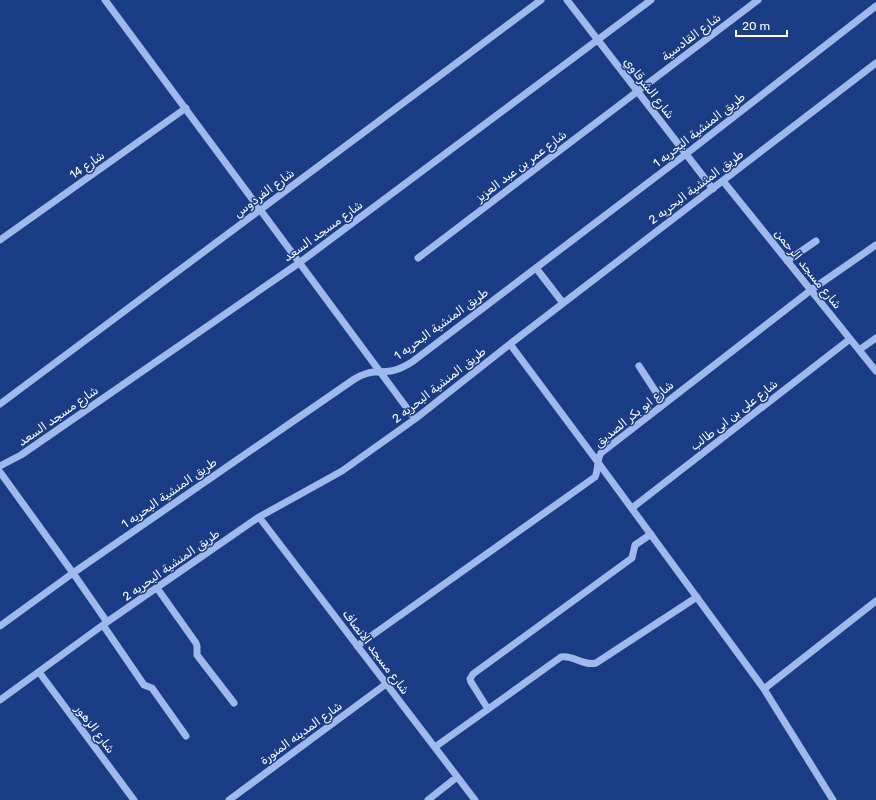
<svg xmlns="http://www.w3.org/2000/svg" width="876" height="800" font-family="Rubik,Cairo,sans-serif">
<style>
.lines{fill:none;stroke-linecap:round;stroke-linejoin:round}
.minor{stroke:#a0b9ec;stroke-width:7}
.labels{text-anchor:middle;dominant-baseline:central;stroke-width:3;stroke-linejoin:round;paint-order:stroke}
.street-label{font-size:12px;fill:#fff;stroke:#1a3c85}
</style>
<rect width="100%" height="100%" fill="#1a3c85"/>
<g class="lines">
<!-- minor -->
<path class="minor" d="M 105,0 L 415,419
M 567,0 L 713,189
M 723,181 L 876,371
M 0,240 L 186,108
M 418,258 L 758,0
M 787,261 L 816,241
M 536,268 L 563,303
M 510,344 L 597,461 L 764,689 L 833,800
M 859,350 L 876,338
M 639,366 L 663,403
M 0,404 L 541,0
M 0,466 L 21,455 L 299,263 L 651,0
M 0,472 L 73,573 L 107,622
M 632,508 L 850,339
M 259,517 L 475,800
M 157,588 L 196,643 L 197,646 L 197,655 L 234,703
M 103,625 L 144,685 L 152,688 L 186,736
M 0,626 L 73,573 L 353,380 C 368,370 374,373 391,371 C 399,370 405,366 412,362 L 686,154 L 876,6
M 357,646 L 595,477 C 599,469 596,461 601,453 L 811,290 L 876,245
M 39,672 L 134,800
M 764,689 L 876,601
M 0,700 L 107,622 L 259,517 L 342,471 L 415,419 L 510,344 L 876,63
M 488,709 L 471,682 L 470,679 L 473,674 L 632,558 L 635,545 L 651,534
M 435,747 L 561,657 C 574,655 583,666 596,663 L 697,597
M 229,800 L 386,684
M 428,800 L 457,777"/>
</g>
<g class="labels">
<!-- street labels -->
<g class="street-label">
<text transform="translate(691 37) rotate(-37)">شارع القادسية</text>
<text transform="translate(649 88) rotate(52)">شارع الشرقاوي</text>
<text transform="translate(699 130) rotate(-38)">طريق المنشية البحريه 1</text>
<text transform="translate(87 165) rotate(-35)">شارع 14</text>
<text transform="translate(521 166) rotate(-37)">شارع عمر بن عبد العزيز</text>
<text transform="translate(696 187) rotate(-37)">طريق المنشية البحريه 2</text>
<text transform="translate(264 193) rotate(-37)">شارع الفردوس</text>
<text transform="translate(323 231) rotate(-36)">شارع مسجد السعد</text>
<text transform="translate(808 269) rotate(51)">شارع مسجد الرحمن</text>
<text transform="translate(441 324) rotate(-36)">طريق المنشية البحريه 1</text>
<text transform="translate(439 385) rotate(-38)">طريق المنشية البحريه 2</text>
<text transform="translate(634 414) rotate(-39)">شارع ابو بكر الصديق</text>
<text transform="translate(734 415) rotate(-38)">شارع على بن ابى طالب</text>
<text transform="translate(58 416) rotate(-35)">شارع مسجد السعد</text>
<text transform="translate(169 493) rotate(-35)">طريق المنشية البحريه 1</text>
<text transform="translate(171 565) rotate(-35)">طريق المنشية البحريه 2</text>
<text transform="translate(376 652) rotate(53)">شارع مسجد الانصاف</text>
<text transform="translate(95 729) rotate(53)">شارع الزهور</text>
<text transform="translate(301 733) rotate(-36)">شارع المدينه المنورة</text>
</g>
</g>
<!-- scale -->
<path d="M736 30v6h51v-6" fill="none" stroke="#ffffff" stroke-width="2"/>
<text x="742" y="30" font-size="12" fill="#ffffff" stroke="#1a3c85" stroke-width="3" paint-order="stroke">20 m</text>
</svg>
